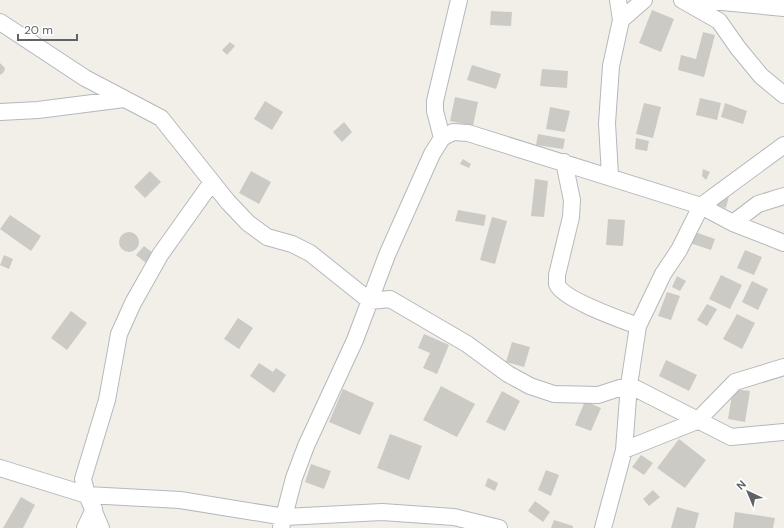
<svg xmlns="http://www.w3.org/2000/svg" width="784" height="528" font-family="'DM Sans',sans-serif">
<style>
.building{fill:#cccac5}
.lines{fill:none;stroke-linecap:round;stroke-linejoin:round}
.street-casing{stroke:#b5b8bc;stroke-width:18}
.street{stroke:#fff;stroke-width:16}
</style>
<rect width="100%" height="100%" fill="#f1efe8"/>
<!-- building -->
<path class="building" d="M 652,10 L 674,19 L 661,52 L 639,43 Z
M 491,11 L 512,12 L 511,26 L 490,25 Z
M 703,32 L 715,35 L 704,77 L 678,70 L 681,55 L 696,59 Z
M 230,42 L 235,46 L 227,55 L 222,50 Z
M 0,63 L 5,68 L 4,72 L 0,75 Z
M 472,65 L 501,74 L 496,89 L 467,80 Z
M 542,69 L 568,71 L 567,88 L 540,86 Z
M 455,97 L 478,102 L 473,126 L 450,121 Z
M 700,98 L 721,103 L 717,120 L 696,115 Z
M 265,101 L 283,112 L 272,130 L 254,119 Z
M 644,103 L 661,107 L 653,138 L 636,134 Z
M 725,103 L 747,111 L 743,124 L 721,117 Z
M 550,107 L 570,111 L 565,132 L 546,129 Z
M 344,122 L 352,132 L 342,142 L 333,132 Z
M 538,134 L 565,139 L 563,149 L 536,145 Z
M 636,138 L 649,141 L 647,151 L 635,149 Z
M 463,159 L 471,164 L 469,168 L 460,164 Z
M 703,169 L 710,172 L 706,180 L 702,176 Z
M 150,171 L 161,182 L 145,198 L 134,187 Z
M 251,171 L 271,182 L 259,204 L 239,193 Z
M 535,179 L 548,181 L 544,217 L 531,216 Z
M 729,196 L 726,208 L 717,205 L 720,197 Z
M 458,210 L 486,215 L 484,226 L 455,221 Z
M 10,215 L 41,236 L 31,251 L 0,229 Z
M 492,217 L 507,221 L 495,264 L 480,260 Z
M 608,219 L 625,220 L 623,246 L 606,245 Z
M 695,232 L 715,239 L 711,250 L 690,243 Z
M119 242a10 10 0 1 1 20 0a10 10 0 1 1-20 0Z
M 144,246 L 153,253 L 146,263 L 136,255 Z
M 745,250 L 762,257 L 754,275 L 737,268 Z
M 4,255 L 13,259 L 9,269 L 0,265 Z
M 721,275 L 742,285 L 730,309 L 709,299 Z
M 677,276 L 686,281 L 680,291 L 672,287 Z
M 752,281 L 768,289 L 758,310 L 742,302 Z
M 667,292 L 680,296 L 671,320 L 658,316 Z
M 707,304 L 717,309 L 707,326 L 697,320 Z
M 71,311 L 87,323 L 67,350 L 51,338 Z
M 737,314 L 755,323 L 742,349 L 723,339 Z
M 238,318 L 253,328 L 239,349 L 224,339 Z
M 424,334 L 449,345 L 437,374 L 423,368 L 430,353 L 418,348 Z
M 512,342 L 530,347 L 524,367 L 506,362 Z
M 666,360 L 697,375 L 689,391 L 659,376 Z
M 259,363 L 273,372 L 276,368 L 286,375 L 274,393 L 250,376 Z
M 441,386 L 475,404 L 457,437 L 423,420 Z
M 343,389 L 374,403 L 360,435 L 329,422 Z
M 733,389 L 750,391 L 745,422 L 728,419 Z
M 502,391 L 520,401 L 505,431 L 486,422 Z
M 585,401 L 601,408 L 591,431 L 575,425 Z
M 390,434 L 422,446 L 409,480 L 377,468 Z
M 679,439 L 706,460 L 685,488 L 657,468 Z
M 641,455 L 653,463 L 644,475 L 632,467 Z
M 311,464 L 331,471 L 324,489 L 305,482 Z
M 546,470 L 559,475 L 551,496 L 538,490 Z
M 488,478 L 498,483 L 495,491 L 485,486 Z
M 653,490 L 660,497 L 649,506 L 643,499 Z
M 21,497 L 35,505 L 23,528 L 3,528 Z
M 535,501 L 550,512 L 543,522 L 528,511 Z
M 677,507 L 699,513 L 695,528 L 671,528 Z
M 735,512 L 775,518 L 773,528 L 733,528 Z
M 554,520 L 573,526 L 573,528 L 551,528 Z"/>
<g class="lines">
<!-- street casing -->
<g class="street-casing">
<path id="street" d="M 618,0 L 621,20
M 682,0 L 719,21 L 738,48 L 761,76 L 784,95
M 701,0 L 784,8
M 0,22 L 85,78 L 161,118 L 228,202 L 248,223 L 267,237 L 292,244 L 310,253 L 370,301 L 390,299 L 467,344 L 508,374 L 530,386 L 554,394 L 598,395 L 629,385 L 624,450
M 0,112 L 38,110 L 124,99
M 442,138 L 435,111 L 435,101 L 459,0
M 784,145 L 701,206 L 679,250 L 663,274 L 638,326 L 629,385 L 731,437 L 784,432
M 564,162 L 572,200 L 571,217 L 557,275 C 557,277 557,282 557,284 C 562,299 622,320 638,326
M 610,176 L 607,123 L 611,66 L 621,20 L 644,0
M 733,223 L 758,204 L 784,196
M 0,468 L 87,495 L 180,500 L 285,517 L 382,512 L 454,517 L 499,528
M 85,528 L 94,509
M 101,528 L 87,495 L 83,479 L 107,400 L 119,334 L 133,303 L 160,255 L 212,182
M 281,528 L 294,478 L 306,446 L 355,340 L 387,255 L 432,154 L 442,138 L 453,132 L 468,133 L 701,206 L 733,223 L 784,243
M 603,528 L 624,450 L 697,421 L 735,382 L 784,367"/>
</g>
<!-- street -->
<use href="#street" class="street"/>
</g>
<!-- north arrow -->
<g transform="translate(748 492) rotate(316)" stroke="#ffffff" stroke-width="3" paint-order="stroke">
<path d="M0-3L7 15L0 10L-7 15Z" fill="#5f6368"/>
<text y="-6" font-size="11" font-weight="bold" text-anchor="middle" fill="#5f6368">N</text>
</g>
<!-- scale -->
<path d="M18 34v6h59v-6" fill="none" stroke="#5f6368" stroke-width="2"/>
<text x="24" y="34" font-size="12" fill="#5f6368" stroke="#ffffff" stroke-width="3" paint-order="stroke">20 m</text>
</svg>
